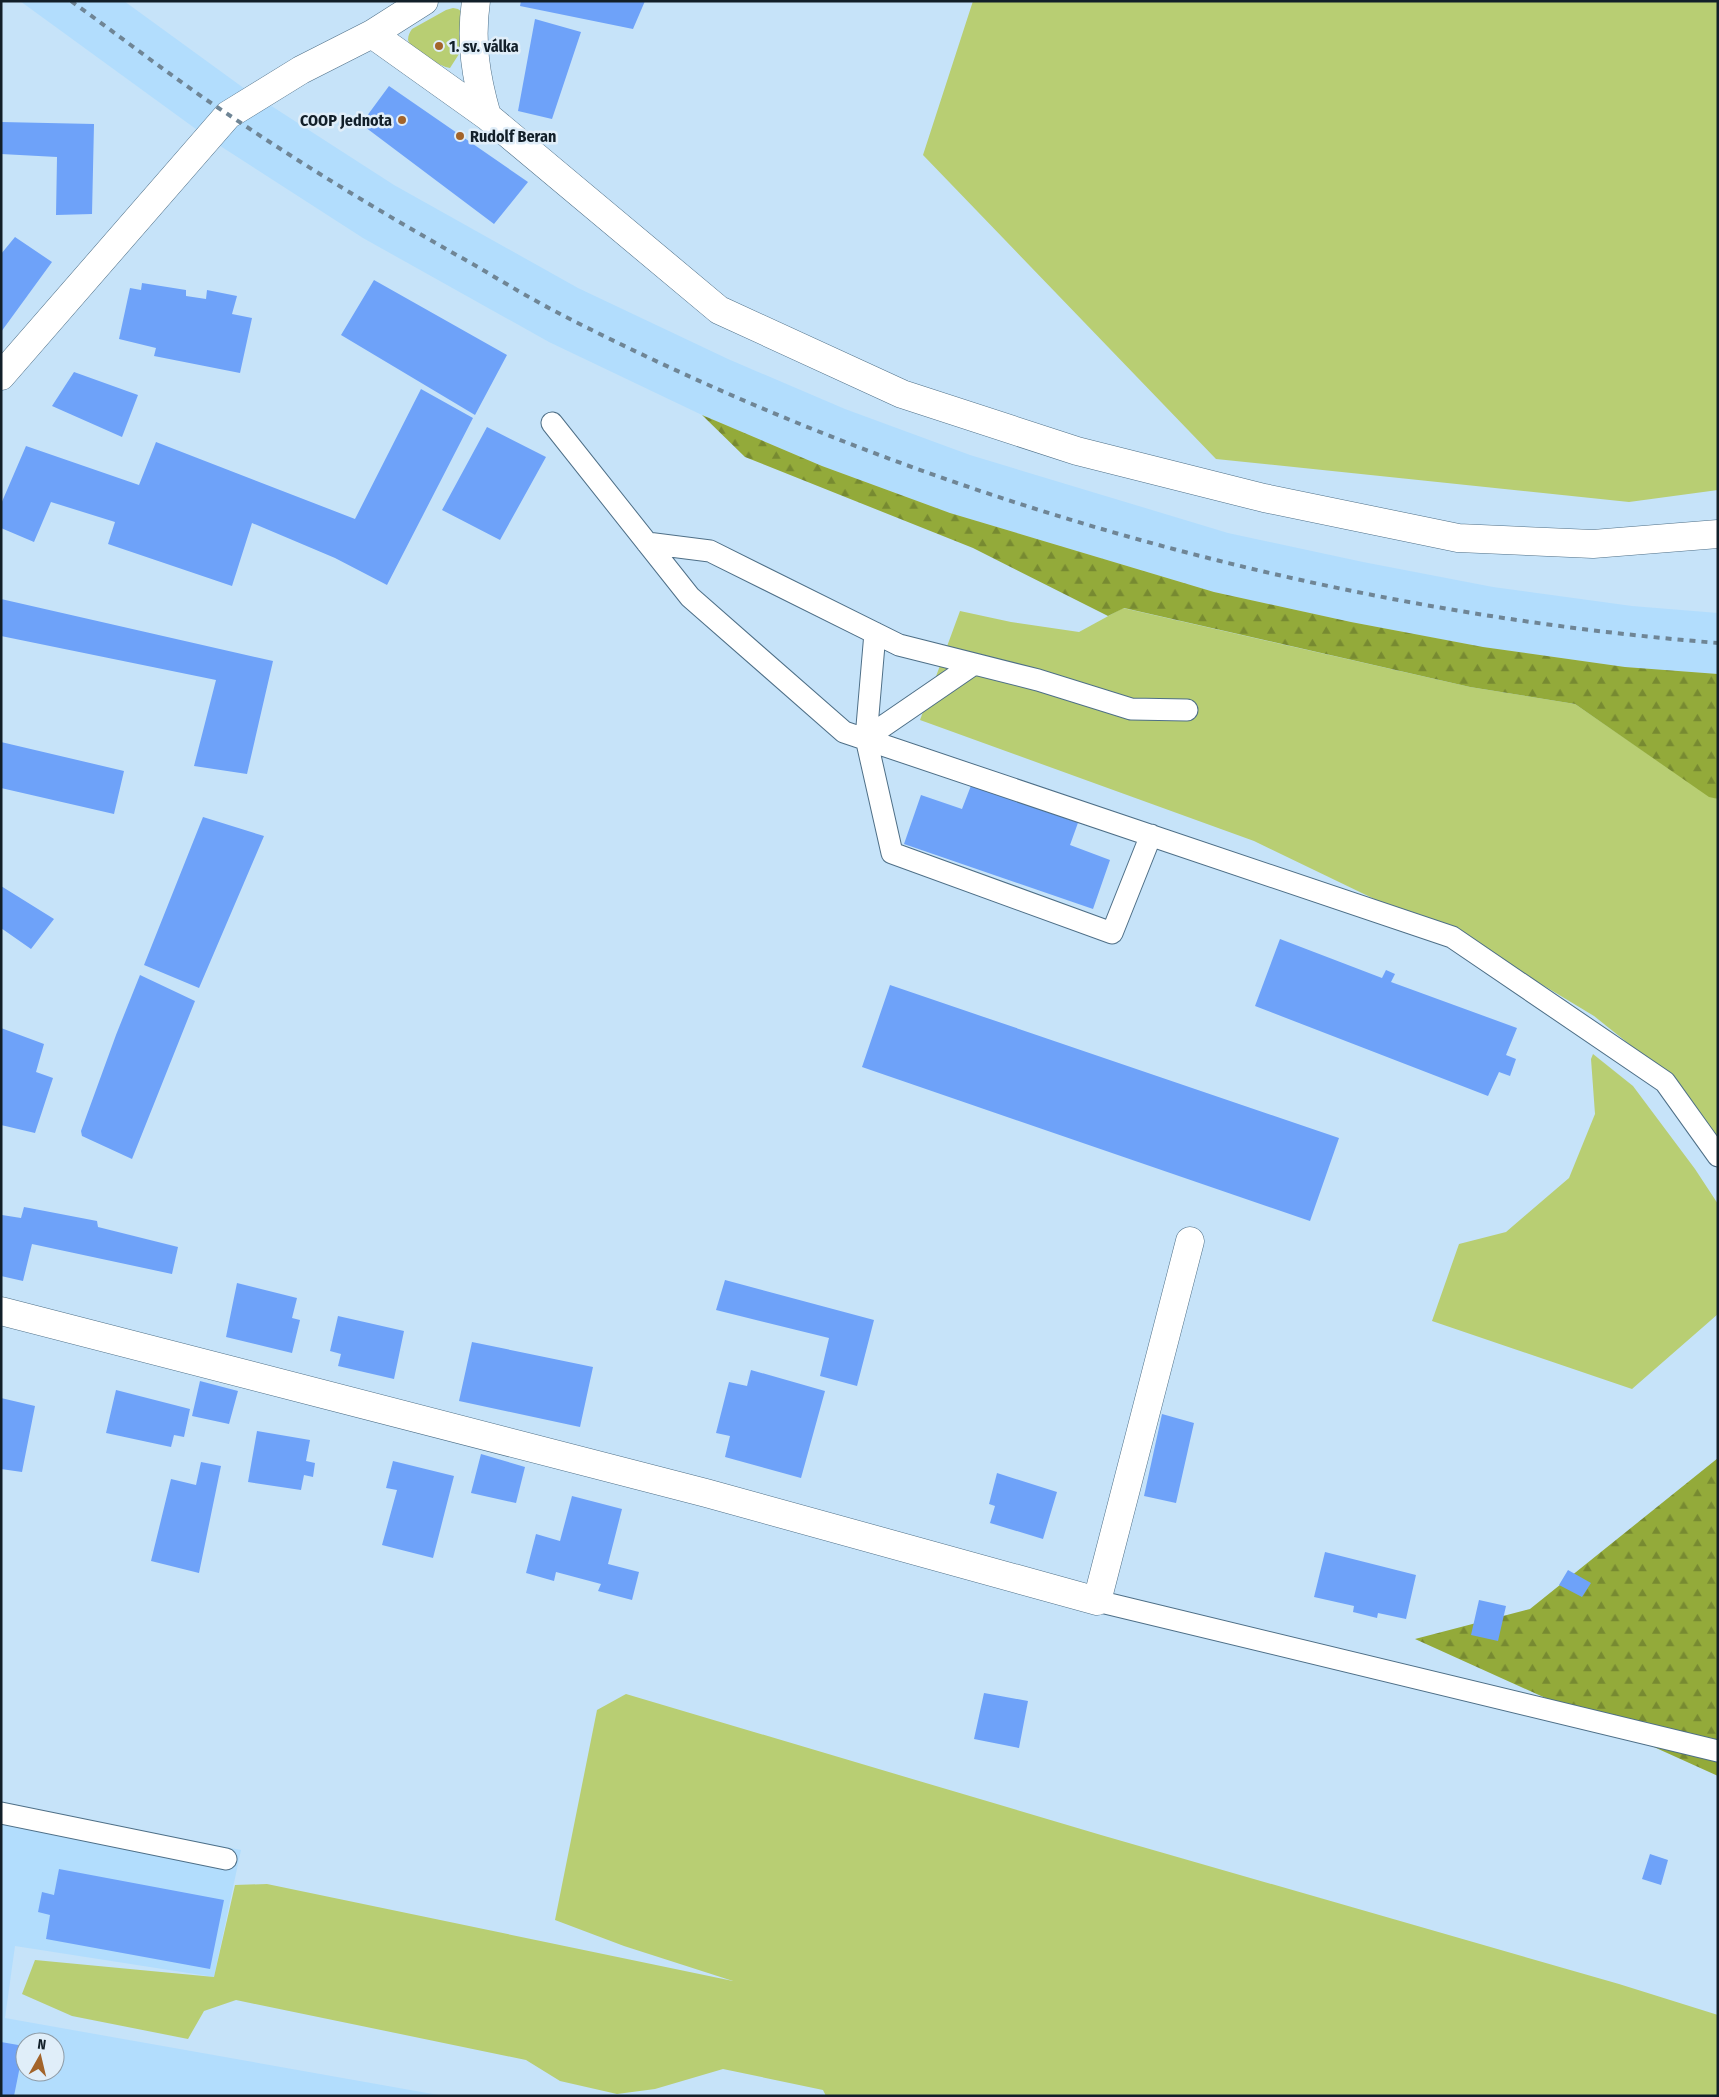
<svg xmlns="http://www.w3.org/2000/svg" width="1719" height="2097" font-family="'Fira Sans Condensed',sans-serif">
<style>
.built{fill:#b2ddfd;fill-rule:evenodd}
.green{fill:#b8ce73}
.forest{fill:url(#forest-firs)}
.building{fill:#6ea2f9}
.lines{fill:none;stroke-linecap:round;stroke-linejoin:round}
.service-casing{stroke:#4e6f87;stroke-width:23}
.minor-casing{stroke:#4e6f87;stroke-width:29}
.tertiary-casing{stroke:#4e6f87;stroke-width:29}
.service{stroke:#fff;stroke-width:21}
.minor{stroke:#fff;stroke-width:28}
.tertiary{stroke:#fff;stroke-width:28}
.rail{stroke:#6f8595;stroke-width:4;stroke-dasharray:6 6;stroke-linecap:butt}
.poi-dot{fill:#a3642a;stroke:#e0eef9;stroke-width:2}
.labels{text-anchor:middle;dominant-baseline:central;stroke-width:5;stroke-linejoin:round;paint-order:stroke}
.poi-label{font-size:16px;font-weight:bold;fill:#121f29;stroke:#e0eef9;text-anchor:start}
</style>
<defs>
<pattern id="forest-firs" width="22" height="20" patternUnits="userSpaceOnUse" patternTransform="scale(1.25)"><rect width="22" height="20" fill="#93aa3a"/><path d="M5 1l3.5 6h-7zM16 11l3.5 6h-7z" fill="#778a31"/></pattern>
</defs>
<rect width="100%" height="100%" fill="#c6e3f9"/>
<!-- built -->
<path class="built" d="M 20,1 L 124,1 L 245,89 L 394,185 L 578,288 L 728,359 L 845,409 L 970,455 L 1228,533 L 1363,562 L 1493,587 L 1632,606 L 1718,613 L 1718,674 L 1625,667 L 1482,647 L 1351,622 L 1214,592 L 950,513 L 822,466 L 702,415 L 549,342 L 363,238 L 211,140 Z
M 1,1803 L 241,1850 L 214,1977 L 15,1946 L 5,2018 L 444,2096 L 1,2096 ZM 25,2042 L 55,2042 L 55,2072 L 25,2072 Z"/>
<!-- green -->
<path class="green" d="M 973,1 L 1718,1 L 1718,490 L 1629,502 L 1216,459 L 923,155 Z
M 453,8 L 458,9 L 462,12 L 459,54 L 450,68 C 441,67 410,49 408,40 C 408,35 410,32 412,29 L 446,10 Z
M 1123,608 L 1470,687 L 1575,704 L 1709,796 L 1718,799 L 1718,1144 L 1669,1076 L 1594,1016 L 1503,961 L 1254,841 L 920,720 L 960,611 L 1011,622 L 1079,632 Z
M 1593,1054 L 1633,1086 L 1695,1169 L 1718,1204 L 1718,1314 L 1632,1389 L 1432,1321 L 1459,1244 L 1506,1232 L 1569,1178 L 1595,1114 L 1591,1059 Z
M 626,1694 L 1101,1835 L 1619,1984 L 1718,2015 L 1718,2096 L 826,2096 L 823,2090 L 723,2069 L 655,2089 L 617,2094 L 560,2081 L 526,2060 L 236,2000 L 204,2011 L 188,2039 L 72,2016 L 22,1994 L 35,1960 L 214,1977 L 235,1885 L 267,1884 L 733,1981 L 624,1946 L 555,1920 L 597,1710 Z"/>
<!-- forest -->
<path class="forest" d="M 702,415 L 822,466 L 950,513 L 1214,592 L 1351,622 L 1483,647 L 1625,667 L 1718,674 L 1718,799 L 1709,797 L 1575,704 L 1470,687 L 1124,608 L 1108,616 L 973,548 L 745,457 Z
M 1718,1458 L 1718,1776 L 1415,1639 L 1530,1609 Z"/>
<!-- building -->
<path class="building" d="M 521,1 L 645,1 L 633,29 L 520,6 Z
M 535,19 L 581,32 L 552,119 L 518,111 Z
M 389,86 L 528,182 L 494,224 L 361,124 Z
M 1,122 L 94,124 L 92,214 L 56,215 L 57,157 L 1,154 Z
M 15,237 L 52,262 L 1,332 L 1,254 Z
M 374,280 L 507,355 L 475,415 L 341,335 Z
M 142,283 L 186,290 L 186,296 L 206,299 L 207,290 L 237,296 L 232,314 L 252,318 L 240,373 L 154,356 L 156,348 L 119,339 L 130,288 L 141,290 Z
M 74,372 L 138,395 L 122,437 L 52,406 Z
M 421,389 L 473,418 L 387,585 L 335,558 L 252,523 L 232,586 L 108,544 L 115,522 L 51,502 L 34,542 L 1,528 L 1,504 L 26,446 L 139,485 L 156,442 L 355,519 Z
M 487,427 L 546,457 L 500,540 L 442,510 Z
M 1,599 L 273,661 L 247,774 L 194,766 L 216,680 L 1,636 Z
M 1,742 L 124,771 L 114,814 L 1,788 Z
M 972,783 L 1079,820 L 1070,845 L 1110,860 L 1093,909 L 904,844 L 921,795 L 962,809 Z
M 203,817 L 264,836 L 199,988 L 144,965 Z
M 1,886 L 54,919 L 31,949 L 1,928 Z
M 1280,939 L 1382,978 L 1386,970 L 1395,974 L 1391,982 L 1517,1028 L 1506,1055 L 1516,1059 L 1510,1076 L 1499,1072 L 1488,1096 L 1255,1006 Z
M 140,975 L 195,1001 L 132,1159 L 82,1136 L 81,1131 L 116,1035 Z
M 890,985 L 1339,1138 L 1310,1221 L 862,1067 Z
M 1,1028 L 44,1044 L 36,1072 L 53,1078 L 35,1133 L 1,1125 Z
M 24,1207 L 97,1221 L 98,1227 L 178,1247 L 172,1274 L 32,1244 L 23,1281 L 1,1276 L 2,1215 L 21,1218 Z
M 725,1280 L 874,1320 L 857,1386 L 820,1376 L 829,1338 L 716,1310 Z
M 237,1283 L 297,1298 L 292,1318 L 300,1320 L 292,1353 L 226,1337 Z
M 338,1316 L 404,1331 L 394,1379 L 338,1366 L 341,1354 L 330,1351 Z
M 472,1342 L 593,1367 L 580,1427 L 459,1401 Z
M 751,1370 L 825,1391 L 801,1478 L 725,1457 L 730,1436 L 716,1433 L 729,1382 L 747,1386 Z
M 200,1381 L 238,1391 L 229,1424 L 192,1416 Z
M 116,1390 L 190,1409 L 184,1437 L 174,1435 L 171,1447 L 106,1433 Z
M 1,1398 L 35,1406 L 22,1472 L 1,1469 Z
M 1162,1414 L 1194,1423 L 1176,1503 L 1144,1496 Z
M 257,1431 L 310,1440 L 306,1461 L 315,1463 L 313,1477 L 304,1475 L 301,1490 L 248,1482 Z
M 481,1454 L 525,1467 L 516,1503 L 471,1493 Z
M 393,1461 L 454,1476 L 433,1558 L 382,1545 L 397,1490 L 386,1488 Z
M 201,1462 L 221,1466 L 199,1573 L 151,1561 L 171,1479 L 196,1485 Z
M 997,1473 L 1057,1492 L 1043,1539 L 990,1523 L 995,1506 L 989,1504 Z
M 572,1496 L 622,1509 L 608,1564 L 639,1572 L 632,1600 L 598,1591 L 601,1584 L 556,1572 L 554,1581 L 526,1573 L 536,1534 L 560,1541 Z
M 1325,1552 L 1416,1575 L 1406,1619 L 1378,1613 L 1377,1618 L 1353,1612 L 1354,1606 L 1314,1597 Z
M 1568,1570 L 1591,1583 L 1582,1597 L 1559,1585 Z
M 1479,1600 L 1506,1606 L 1498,1641 L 1471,1635 Z
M 984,1693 L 1028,1701 L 1019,1748 L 974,1739 Z
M 1650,1854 L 1668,1860 L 1661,1885 L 1642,1879 Z
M 59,1869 L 224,1900 L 210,1969 L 46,1939 L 50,1915 L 38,1912 L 42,1892 L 54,1895 Z
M 1,2042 L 24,2046 L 14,2096 L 1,2096 Z"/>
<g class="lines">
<!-- service casing -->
<g class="service-casing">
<path id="service" d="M 552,423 L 690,597 L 844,732 L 1452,937 L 1665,1082 L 1718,1156
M 647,543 L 710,551 L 899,645 L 1038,680 L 1131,709 L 1187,710
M 875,633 L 866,738 L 892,853 L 1112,933 L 1151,835
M 866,738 L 974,664
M 1097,1601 L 1718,1751
M 1,1813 L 226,1859"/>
</g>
<!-- minor casing -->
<g class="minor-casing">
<path id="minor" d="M 1,1311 L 706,1493 L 1097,1601 L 1190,1241"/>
</g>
<!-- tertiary casing -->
<g class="tertiary-casing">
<path id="tertiary" d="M 476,1 C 470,42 476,78 487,116 L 719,310 L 902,394 L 1077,451 L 1264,498 L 1458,538 L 1593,544 L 1718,534
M 372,34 L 487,116
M 1,376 L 228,115 L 301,70 L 372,34 L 424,1"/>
</g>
<!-- service -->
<use href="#service" class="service"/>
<!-- minor -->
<use href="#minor" class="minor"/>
<!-- tertiary -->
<use href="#tertiary" class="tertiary"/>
<!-- rail -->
<path class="rail" d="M 71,1 C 125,40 177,81 232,117 C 312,171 394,220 478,267 C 506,284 535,301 564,316 C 920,498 1320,611 1718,643"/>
</g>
<!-- markers -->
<g class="poi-dot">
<circle cx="439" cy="46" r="5"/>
<circle cx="402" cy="120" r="5"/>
<circle cx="460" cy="136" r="5"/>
</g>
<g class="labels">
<!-- poi labels -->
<g class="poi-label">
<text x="449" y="46">1. sv. válka</text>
<text x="392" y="120" text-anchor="end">COOP Jednota</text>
<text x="470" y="136">Rudolf Beran</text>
</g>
</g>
<!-- border -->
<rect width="1719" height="2097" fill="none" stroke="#121f29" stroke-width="5"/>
<!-- north arrow -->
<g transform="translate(40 2057) rotate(8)"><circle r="24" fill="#e0eef9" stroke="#8e9ba6"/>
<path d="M0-4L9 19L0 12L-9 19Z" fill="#a3642a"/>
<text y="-8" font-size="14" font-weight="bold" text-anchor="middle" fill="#121f29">N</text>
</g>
</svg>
